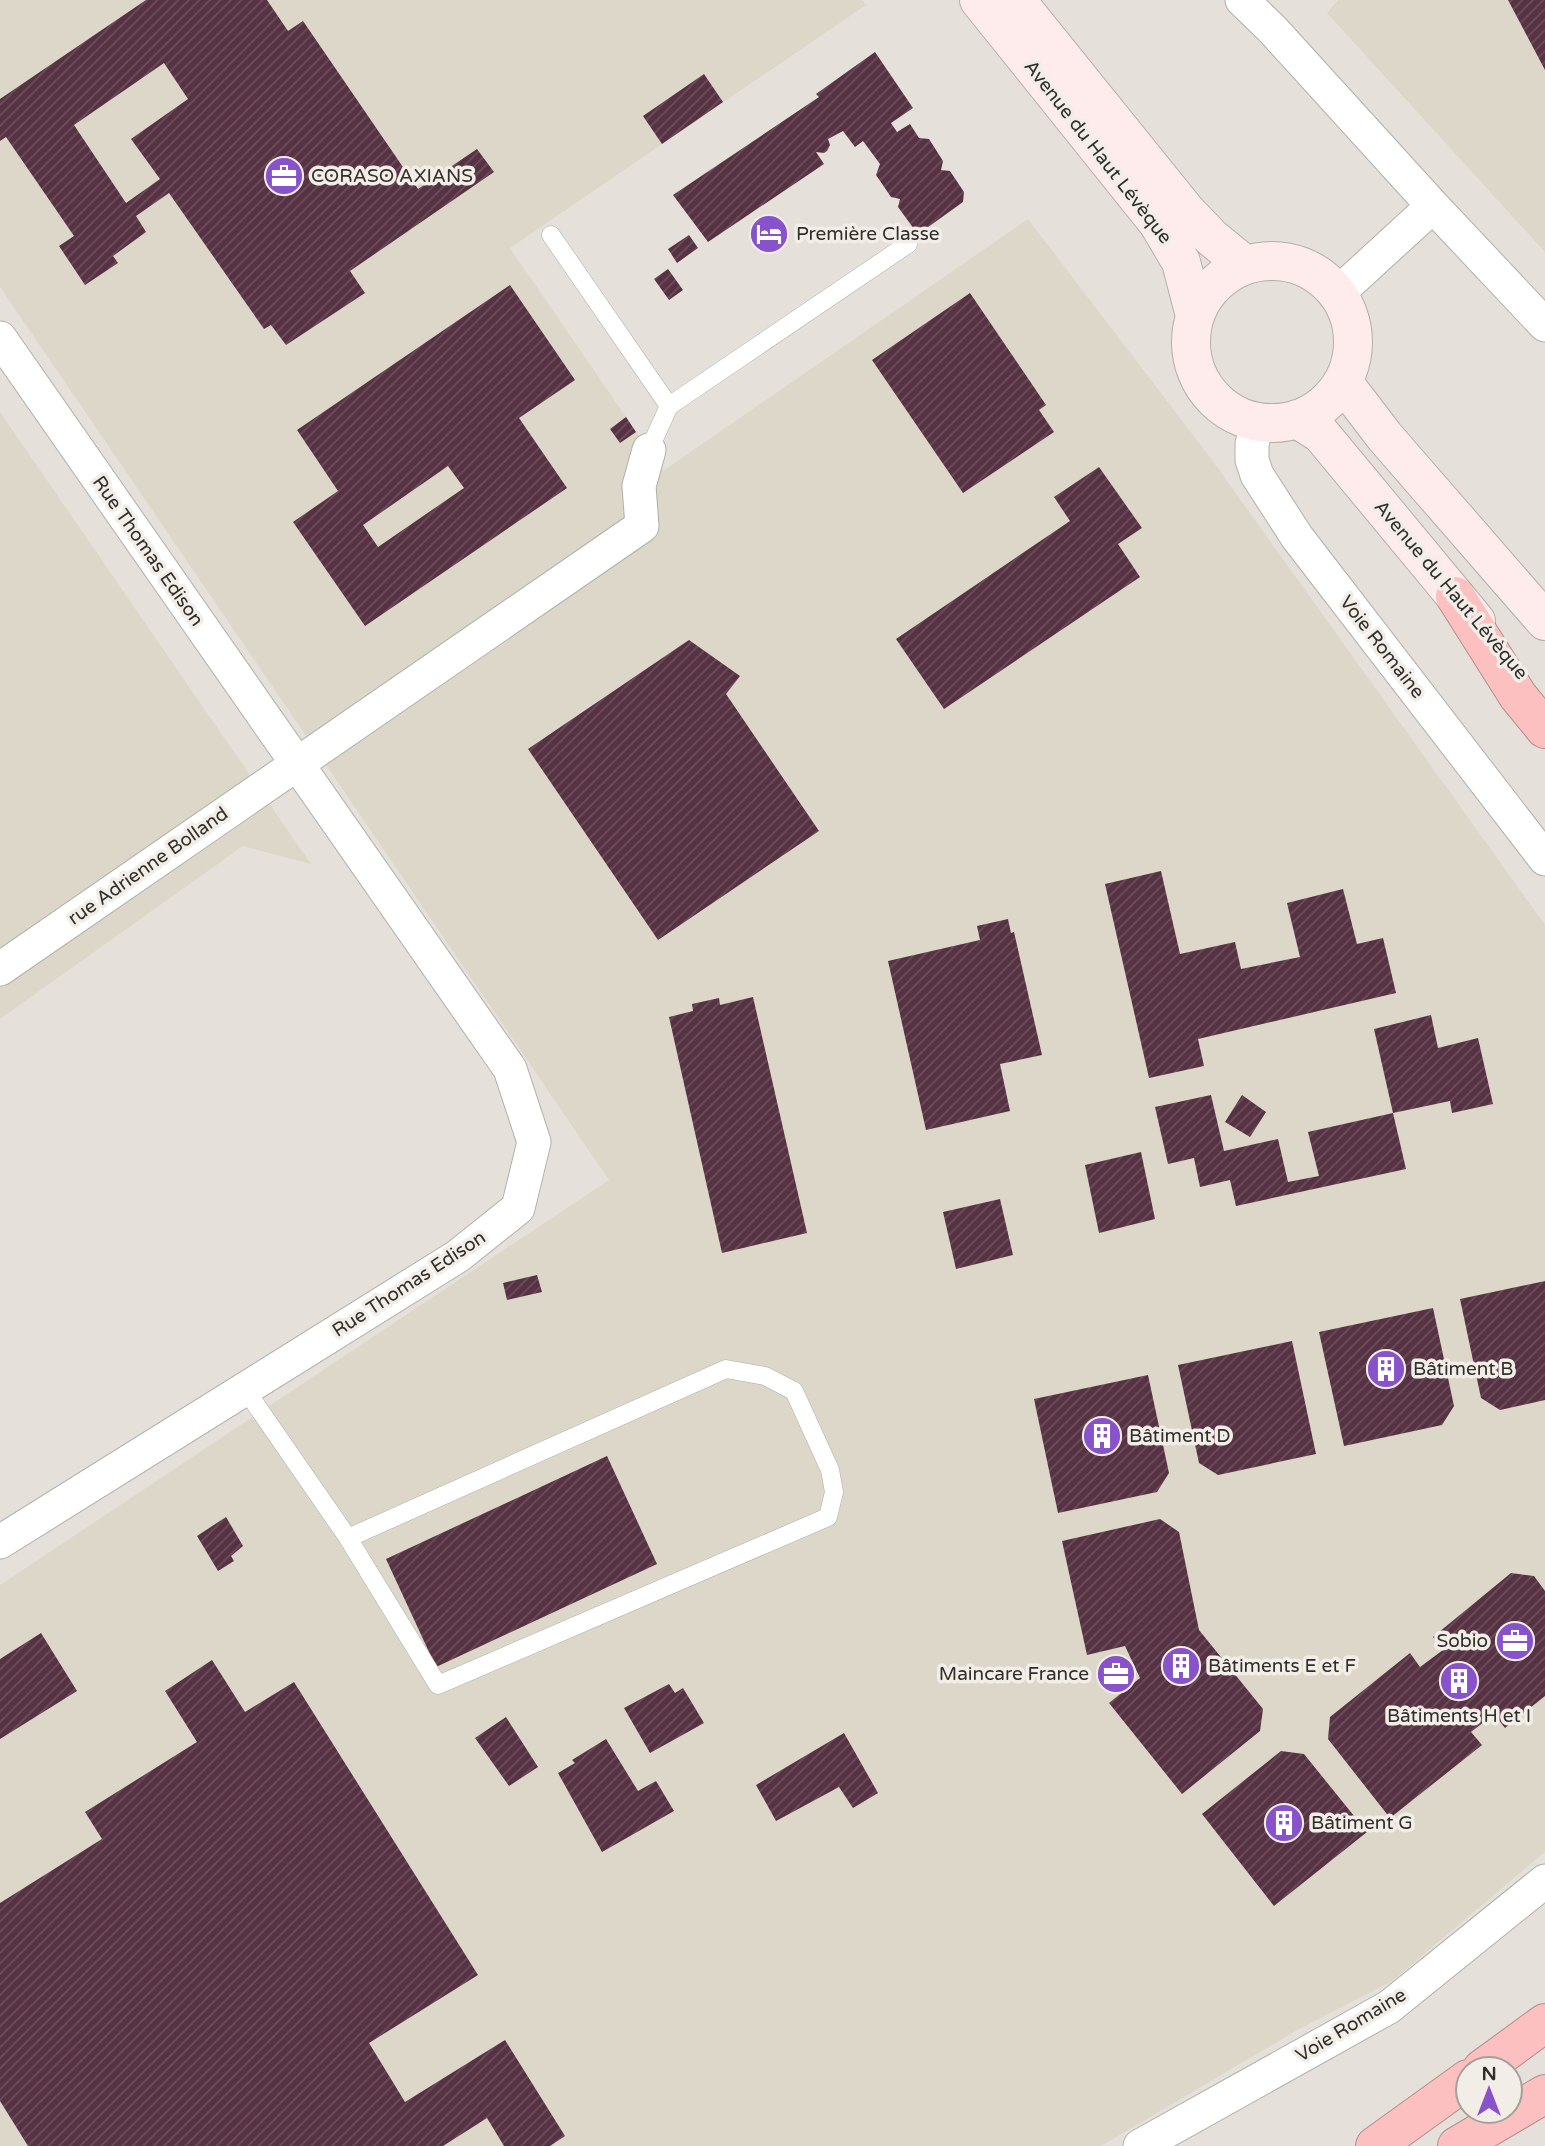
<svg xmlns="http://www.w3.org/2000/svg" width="1545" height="2146" font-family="'Varela Round',sans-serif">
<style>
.built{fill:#ddd7c9}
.building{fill:url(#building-hatch);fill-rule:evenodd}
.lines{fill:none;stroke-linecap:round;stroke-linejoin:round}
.lane-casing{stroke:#b2afa8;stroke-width:19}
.street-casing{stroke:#b2afa8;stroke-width:35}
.secondary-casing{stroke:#b2afa8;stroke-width:40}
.highway-casing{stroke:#b48d8b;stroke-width:40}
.lane{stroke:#fff;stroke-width:18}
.street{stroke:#fff;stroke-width:33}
.secondary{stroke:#feecec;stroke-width:38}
.highway{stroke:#fbc0bf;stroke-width:38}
.labels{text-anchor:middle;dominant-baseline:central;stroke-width:7;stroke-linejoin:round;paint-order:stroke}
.street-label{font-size:19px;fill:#2f2e2b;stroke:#f2eee7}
.poi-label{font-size:19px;fill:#2f2e2b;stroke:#f2eee7;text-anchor:start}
</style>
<defs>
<pattern id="building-hatch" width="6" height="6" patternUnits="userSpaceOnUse" patternTransform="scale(1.75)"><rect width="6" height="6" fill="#563243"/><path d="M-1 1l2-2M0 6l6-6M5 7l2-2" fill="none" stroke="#6b4e5c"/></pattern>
</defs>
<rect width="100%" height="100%" fill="#e5e1da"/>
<!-- built -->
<path class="built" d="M 0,0 L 862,0 L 866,5 L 510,248 L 663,471 L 1028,219 L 1212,460 L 1545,925 L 1545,1852 L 1392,1981 L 1299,2029 L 1101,2146 L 0,2146 L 0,1585 L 609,1180 L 0,287 Z
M 1338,0 L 1545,0 L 1545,252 L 1327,13 Z
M 0,412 L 311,864 L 243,846 L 0,1019 Z"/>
<!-- building -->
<path class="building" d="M 146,0 L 267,0 L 288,31 L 303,21 L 418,189 L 477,149 L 494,172 L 350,271 L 365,293 L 286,345 L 271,325 L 264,329 L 169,193 L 136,216 L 146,232 L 113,256 L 118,263 L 85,285 L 59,246 L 74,236 L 6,137 L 0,141 L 0,99 ZM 164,63 L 188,99 L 131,139 L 160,179 L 126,203 L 74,125 Z
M 1508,0 L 1545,0 L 1545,70 Z
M 875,52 L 913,108 L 891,123 L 897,132 L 910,124 L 919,138 L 929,139 L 943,161 L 941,170 L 950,171 L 964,192 L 963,202 L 924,230 L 914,229 L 898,207 L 900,199 L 891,197 L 876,175 L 880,164 L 863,141 L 855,147 L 843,131 L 828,139 L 830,145 L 827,151 L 824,153 L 816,152 L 824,164 L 708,242 L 673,195 L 819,97 L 816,94 Z
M 704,74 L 723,102 L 662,144 L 643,116 Z
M 689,235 L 698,248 L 677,263 L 668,249 Z
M 668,269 L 683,290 L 669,300 L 654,279 Z
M 510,285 L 575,380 L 519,418 L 567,488 L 365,626 L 293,522 L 338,491 L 297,430 ZM 448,466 L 464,488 L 378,547 L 363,525 Z
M 970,293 L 1046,405 L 1039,410 L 1054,432 L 963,493 L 872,360 Z
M 626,417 L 636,432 L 620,443 L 610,429 Z
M 1099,467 L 1142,528 L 1118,544 L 1140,577 L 944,709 L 896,639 L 1070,521 L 1054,497 Z
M 689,640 L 740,676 L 726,694 L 819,831 L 658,940 L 528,749 Z
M 1161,871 L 1180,954 L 1235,942 L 1241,969 L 1300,957 L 1287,903 L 1343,889 L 1357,944 L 1383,938 L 1396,993 L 1198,1039 L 1204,1066 L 1149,1078 L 1105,884 Z
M 1008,919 L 1011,933 L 1014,932 L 1042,1055 L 1000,1064 L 1010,1111 L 926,1130 L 888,961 L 980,940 L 977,926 Z
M 753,997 L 807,1233 L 722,1253 L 669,1017 L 693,1011 L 692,1004 L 719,998 L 720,1005 Z
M 1431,1015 L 1438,1048 L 1478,1038 L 1493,1104 L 1452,1113 L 1450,1101 L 1393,1113 L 1374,1029 Z
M 1211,1095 L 1224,1151 L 1278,1139 L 1288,1182 L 1319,1176 L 1308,1132 L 1393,1113 L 1406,1169 L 1236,1206 L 1230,1180 L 1200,1187 L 1194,1158 L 1168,1164 L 1155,1107 Z
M 1242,1095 L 1266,1112 L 1250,1137 L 1225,1122 Z
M 1141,1152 L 1155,1219 L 1099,1233 L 1085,1165 Z
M 1000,1199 L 1013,1255 L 956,1269 L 943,1212 Z
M 537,1275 L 542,1292 L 507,1300 L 503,1283 Z
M 1545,1281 L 1545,1400 L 1500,1410 L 1481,1398 L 1460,1299 Z
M 1433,1308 L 1454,1406 L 1442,1425 L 1344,1446 L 1319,1332 Z
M 1292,1341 L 1316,1454 L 1218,1475 L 1199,1463 L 1178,1365 Z
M 1148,1375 L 1169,1473 L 1157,1492 L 1058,1513 L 1034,1399 Z
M 607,1456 L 657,1564 L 436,1667 L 386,1559 Z
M 226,1517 L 243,1546 L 231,1556 L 234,1561 L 218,1571 L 197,1536 Z
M 1160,1519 L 1179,1532 L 1199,1630 L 1263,1709 L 1260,1731 L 1182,1794 L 1109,1703 L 1140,1678 L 1125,1646 L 1087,1655 L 1062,1541 Z
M 1511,1573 L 1534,1576 L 1545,1591 L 1545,1696 L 1505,1728 L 1494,1714 L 1471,1732 L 1482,1745 L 1390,1818 L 1328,1739 L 1330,1717 L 1410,1653 L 1420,1667 L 1443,1650 L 1433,1637 Z
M 41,1633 L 77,1691 L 0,1739 L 0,1659 Z
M 212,1660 L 245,1712 L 294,1682 L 478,1975 L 369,2043 L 405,2102 L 505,2040 L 565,2136 L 550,2146 L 504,2146 L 487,2118 L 443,2146 L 28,2146 L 0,2101 L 0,1903 L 102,1839 L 85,1812 L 197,1742 L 165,1691 Z
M 669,1684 L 675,1693 L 683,1688 L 704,1723 L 650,1753 L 624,1708 Z
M 506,1717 L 538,1767 L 509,1786 L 475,1738 Z
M 844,1733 L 878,1793 L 853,1808 L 839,1787 L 776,1821 L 756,1785 Z
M 606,1739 L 638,1791 L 656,1781 L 674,1811 L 602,1852 L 558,1773 L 575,1763 L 572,1760 Z
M 1281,1751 L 1304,1754 L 1367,1832 L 1274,1906 L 1202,1814 Z"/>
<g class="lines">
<!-- lane casing -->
<g class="lane-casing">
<path id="lane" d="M 551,235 L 669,406
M 649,450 L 669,406 L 908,244
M 245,1389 L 348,1538 L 726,1369 L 765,1376 L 794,1391 L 830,1470 L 834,1492 L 828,1517 L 438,1685 L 348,1538"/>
</g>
<!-- street casing -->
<g class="street-casing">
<path id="street" d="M 1242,0 L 1273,30 L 1433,206
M 1338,293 L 1433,206 L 1545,325
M 0,338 L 510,1069 L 534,1142 L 518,1208 L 458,1256 L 0,1542
M 1258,422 L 1252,444 L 1252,460 L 1257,475 L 1297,537 L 1545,859
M 0,969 L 642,526 L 639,486 L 649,450
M 1140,2146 L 1389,2007 L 1545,1881"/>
</g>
<!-- secondary casing -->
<g class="secondary-casing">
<path id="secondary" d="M 979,0 L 1158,223 L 1181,262 L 1195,316
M 1016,0 L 1186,211 L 1212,238 L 1245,265
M1191 342a81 81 0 1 1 162 0a81 81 0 1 1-162 0Z
M 1343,382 L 1385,437 L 1545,621
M 1297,419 L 1321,434 L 1476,621"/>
</g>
<!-- highway casing -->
<g class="highway-casing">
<path id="highway" d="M 1455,596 L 1518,696 L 1545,729
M 1482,2069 L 1545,2023
M 1375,2146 L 1468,2079
M 1457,2146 L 1545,2094"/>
</g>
<!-- lane -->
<use href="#lane" class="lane"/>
<!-- street -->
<use href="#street" class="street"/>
<!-- secondary -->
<use href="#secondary" class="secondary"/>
<!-- highway -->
<use href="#highway" class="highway"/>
</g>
<!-- icons -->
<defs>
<g id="office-disc" transform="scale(2.0125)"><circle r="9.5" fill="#8852ca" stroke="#f2eee7"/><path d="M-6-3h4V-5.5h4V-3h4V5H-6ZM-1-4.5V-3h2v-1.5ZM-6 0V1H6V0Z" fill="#fff"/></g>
<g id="hotel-disc" transform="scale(2.0125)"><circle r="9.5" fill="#8852ca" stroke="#f2eee7"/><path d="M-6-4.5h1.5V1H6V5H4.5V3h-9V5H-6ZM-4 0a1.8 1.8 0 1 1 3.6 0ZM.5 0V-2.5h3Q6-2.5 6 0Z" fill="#fff"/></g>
<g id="building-disc" transform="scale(2.0125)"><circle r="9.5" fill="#8852ca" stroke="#f2eee7"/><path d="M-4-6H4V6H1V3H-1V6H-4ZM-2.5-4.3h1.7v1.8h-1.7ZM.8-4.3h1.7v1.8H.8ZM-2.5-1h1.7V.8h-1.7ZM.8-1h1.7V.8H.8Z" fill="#fff"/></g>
</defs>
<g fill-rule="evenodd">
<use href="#office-disc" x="284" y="176"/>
<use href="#hotel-disc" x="769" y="234"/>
<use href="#building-disc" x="1386" y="1369"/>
<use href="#building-disc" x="1102" y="1436"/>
<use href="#office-disc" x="1515" y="1641"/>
<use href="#building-disc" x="1181" y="1666"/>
<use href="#office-disc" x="1116" y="1674"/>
<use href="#building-disc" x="1459" y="1681"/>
<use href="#building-disc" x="1284" y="1823"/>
</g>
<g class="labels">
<!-- street labels -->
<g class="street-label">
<text transform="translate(1098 152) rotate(52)">Avenue du Haut Lévèque</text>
<text transform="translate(148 551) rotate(55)">Rue Thomas Edison</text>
<text transform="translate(1451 590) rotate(50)">Avenue du Haut Lévèque</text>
<text transform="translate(1382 647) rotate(52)">Voie Romaine</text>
<text transform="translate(148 866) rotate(-35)">rue Adrienne Bolland</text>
<text transform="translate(409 1284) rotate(-33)">Rue Thomas Edison</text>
<text transform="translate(1351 2025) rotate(-31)">Voie Romaine</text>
</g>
<!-- poi labels -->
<g class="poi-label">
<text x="311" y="176">CORASO AXIANS</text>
<text x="796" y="234">Première Classe</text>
<text x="1413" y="1369">Bâtiment B</text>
<text x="1129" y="1436">Bâtiment D</text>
<text x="1488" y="1641" text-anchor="end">Sobio</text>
<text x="1208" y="1666">Bâtiments E et F</text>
<text x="1089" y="1674" text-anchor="end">Maincare France</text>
<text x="1459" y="1716" text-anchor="middle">Bâtiments H et I</text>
<text x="1311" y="1823">Bâtiment G</text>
</g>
</g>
<!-- north arrow -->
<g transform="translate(1489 2090)"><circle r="33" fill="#f2eee7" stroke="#a4a19c" stroke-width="2"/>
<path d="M0-5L12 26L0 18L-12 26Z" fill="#8852ca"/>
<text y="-10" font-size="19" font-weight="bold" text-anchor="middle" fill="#2f2e2b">N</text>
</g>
</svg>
